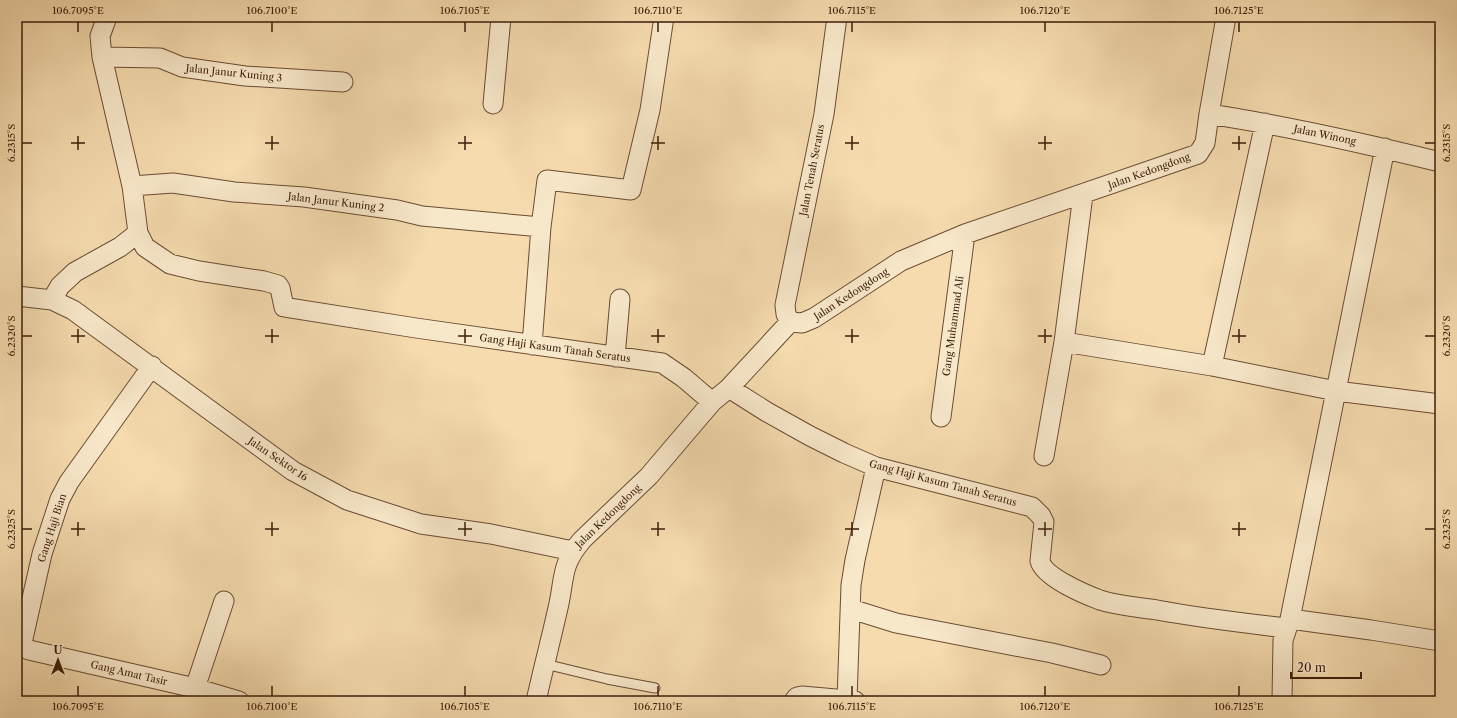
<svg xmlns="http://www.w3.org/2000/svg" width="1457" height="718" font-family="'Libre Caslon Text',serif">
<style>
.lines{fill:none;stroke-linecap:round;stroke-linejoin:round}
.service-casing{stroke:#6b4c33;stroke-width:11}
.minor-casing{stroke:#6b4c33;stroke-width:21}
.service{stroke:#f8e8ca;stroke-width:9}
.minor{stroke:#f8e8ca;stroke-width:19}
.ticks{fill:none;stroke:#3d1d0a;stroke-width:1.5}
.labels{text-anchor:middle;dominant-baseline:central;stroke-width:3.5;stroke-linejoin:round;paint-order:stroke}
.street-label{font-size:10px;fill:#3d1d0a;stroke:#f8e8ca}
.neatline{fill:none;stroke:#3d1d0a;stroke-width:1.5}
.ticks-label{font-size:10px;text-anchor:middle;fill:#3d1d0a}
</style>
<rect width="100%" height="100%" fill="#f5dbae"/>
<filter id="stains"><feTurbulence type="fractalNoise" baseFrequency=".005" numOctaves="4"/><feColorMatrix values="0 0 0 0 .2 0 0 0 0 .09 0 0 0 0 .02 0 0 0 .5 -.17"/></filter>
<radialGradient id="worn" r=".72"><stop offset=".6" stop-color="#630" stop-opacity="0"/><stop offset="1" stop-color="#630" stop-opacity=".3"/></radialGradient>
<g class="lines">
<!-- service casing -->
<g class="service-casing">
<path id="service" d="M 545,664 L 607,679 L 655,688"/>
</g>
<!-- minor casing -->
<g class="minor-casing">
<path id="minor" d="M 107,17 L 100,36 L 102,57 L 132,186 L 138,233 L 145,247 L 170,264 L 199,271 L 264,281 L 278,285 L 280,288 L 284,307 L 290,308 L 416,328 L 662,363 L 684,378 L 712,402
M 102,57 L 160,58 L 182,67 L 245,76 L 343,82
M 493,104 L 501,17
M 1209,114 C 1287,126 1363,143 1440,162
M 132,186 L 173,183 L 234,192 L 304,197 L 397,210 L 422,216 L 541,227
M 17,296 L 52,300 L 73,310 L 293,471 L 347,500 L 421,524 L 491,534 L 573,551
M 52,300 L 60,286 L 75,272 L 120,247 L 138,233
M 790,322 L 802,323 L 814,318 L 901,261 L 965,234 L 1198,154 L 1205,143 L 1209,114 L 1226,17
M 790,322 L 786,314 L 785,305 L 824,114 L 837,17
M 1064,342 L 1212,366 L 1336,391 L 1440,404
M 532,345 L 541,227 L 547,180 L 631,190 L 650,110 L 664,17
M 615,357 L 620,299
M 1212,366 L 1265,123
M 729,388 L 767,412 L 810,436 L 844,453 L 876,467 L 1032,507 L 1041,516 L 1044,522 L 1040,561 C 1044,577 1084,594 1100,600 C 1118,606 1138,607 1157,610 C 1200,618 1243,623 1286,628
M 941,417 L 965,234
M 1044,456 L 1064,342 L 1083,195
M 851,609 L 896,623 L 1052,653 L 1101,665
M 1290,619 L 1371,630 L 1440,641
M 22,643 L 42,554 L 60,499 L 69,482 L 152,366
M 22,643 L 24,647 L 29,650 L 195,688 L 239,701
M 195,688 L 224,601
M 536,701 C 543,670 551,639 558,608 C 565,578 560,566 582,540 L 649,476 L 712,402 L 729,388 L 790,322
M 794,701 L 797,697 L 802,696 L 847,700
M 855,701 L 847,700 L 851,585 L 855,560 L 876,467
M 1282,701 L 1283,640 L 1290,619 L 1385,148"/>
</g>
<!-- service -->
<use href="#service" class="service"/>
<!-- minor -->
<use href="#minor" class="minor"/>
</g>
<!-- ticks -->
<path class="ticks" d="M 78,22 L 78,32M 272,22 L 272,32M 465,22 L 465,32M 658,22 L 658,32M 852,22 L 852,32M 1045,22 L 1045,32M 1239,22 L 1239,32M 78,136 L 78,150M 272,136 L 272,150M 465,136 L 465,150M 658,136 L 658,150M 852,136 L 852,150M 1045,136 L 1045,150M 1239,136 L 1239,150M 22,143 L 32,143M 71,143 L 85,143M 265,143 L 279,143M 458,143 L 472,143M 651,143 L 665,143M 845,143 L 859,143M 1038,143 L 1052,143M 1232,143 L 1246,143M 1425,143 L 1435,143M 78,329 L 78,343M 272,329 L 272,343M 465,329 L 465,343M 658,329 L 658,343M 852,329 L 852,343M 1045,329 L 1045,343M 1239,329 L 1239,343M 22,336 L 32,336M 71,336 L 85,336M 265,336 L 279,336M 458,336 L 472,336M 651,336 L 665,336M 845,336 L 859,336M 1038,336 L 1052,336M 1232,336 L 1246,336M 1425,336 L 1435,336M 78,522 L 78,536M 272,522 L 272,536M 465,522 L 465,536M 658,522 L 658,536M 852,522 L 852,536M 1045,522 L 1045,536M 1239,522 L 1239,536M 22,529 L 32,529M 71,529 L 85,529M 265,529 L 279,529M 458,529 L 472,529M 651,529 L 665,529M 845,529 L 859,529M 1038,529 L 1052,529M 1232,529 L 1246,529M 1425,529 L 1435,529M 78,686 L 78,696M 272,686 L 272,696M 465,686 L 465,696M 658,686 L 658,696M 852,686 L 852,696M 1045,686 L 1045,696M 1239,686 L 1239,696"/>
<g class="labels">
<!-- street labels -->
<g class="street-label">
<text transform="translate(234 73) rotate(6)">Jalan Janur Kuning 3</text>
<text transform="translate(1325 135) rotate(12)">Jalan Winong</text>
<text transform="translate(812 170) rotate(-79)">Jalan Tenah Seratus</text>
<text transform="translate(1149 171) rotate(-20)">Jalan Kedongdong</text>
<text transform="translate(336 202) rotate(7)">Jalan Janur Kuning 2</text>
<text transform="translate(851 294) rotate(-33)">Jalan Kedongdong</text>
<text transform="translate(953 326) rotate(-82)">Gang Muhammad Ali</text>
<text transform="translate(555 348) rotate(8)">Gang Haji Kasum Tanah Seratus</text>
<text transform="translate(278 459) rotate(34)">Jalan Sektor 16</text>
<text transform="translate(943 483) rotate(15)">Gang Haji Kasum Tanah Seratus</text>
<text transform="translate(608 516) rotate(-44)">Jalan Kedongdong</text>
<text transform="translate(52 528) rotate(-72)">Gang Haji Bian</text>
<text transform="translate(129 673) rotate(13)">Gang Amat Tasir</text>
</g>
</g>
<!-- margin -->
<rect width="1457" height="718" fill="none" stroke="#f5dbae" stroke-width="44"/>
<!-- north arrow -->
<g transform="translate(58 660)" stroke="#f8e8ca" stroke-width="3" paint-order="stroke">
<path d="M0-3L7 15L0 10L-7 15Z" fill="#3d1d0a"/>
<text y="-6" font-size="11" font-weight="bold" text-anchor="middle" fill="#3d1d0a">U</text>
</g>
<!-- scale -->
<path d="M1291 672v6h70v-6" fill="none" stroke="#3d1d0a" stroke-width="2"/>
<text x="1297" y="672" font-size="12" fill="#3d1d0a" stroke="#f8e8ca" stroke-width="3" paint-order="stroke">20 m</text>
<rect x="22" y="22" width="1413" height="674" class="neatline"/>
<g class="ticks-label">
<text x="78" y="14">106.7095°E</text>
<text x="272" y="14">106.7100°E</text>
<text x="465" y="14">106.7105°E</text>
<text x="658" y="14">106.7110°E</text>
<text x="852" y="14">106.7115°E</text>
<text x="1045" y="14">106.7120°E</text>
<text x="1239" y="14">106.7125°E</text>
<text transform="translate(11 143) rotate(-90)" y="4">6.2315°S</text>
<text transform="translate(1446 143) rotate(-90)" y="4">6.2315°S</text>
<text transform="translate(11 336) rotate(-90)" y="4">6.2320°S</text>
<text transform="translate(1446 336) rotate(-90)" y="4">6.2320°S</text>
<text transform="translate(11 529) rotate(-90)" y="4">6.2325°S</text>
<text transform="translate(1446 529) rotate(-90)" y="4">6.2325°S</text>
<text x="78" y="710">106.7095°E</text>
<text x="272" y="710">106.7100°E</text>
<text x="465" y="710">106.7105°E</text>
<text x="658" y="710">106.7110°E</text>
<text x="852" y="710">106.7115°E</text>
<text x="1045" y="710">106.7120°E</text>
<text x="1239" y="710">106.7125°E</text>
</g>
<rect width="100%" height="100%" filter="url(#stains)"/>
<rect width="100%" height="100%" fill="url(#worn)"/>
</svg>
